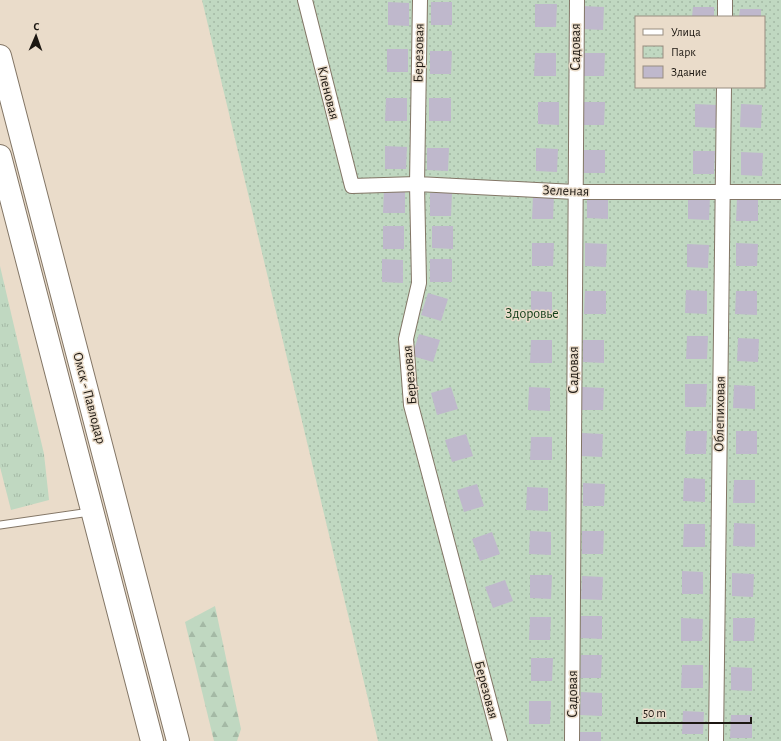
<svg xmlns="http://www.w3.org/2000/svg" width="781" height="741" font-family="'Alegreya Sans',sans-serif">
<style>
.grass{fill:url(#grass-tufts)}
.forest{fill:url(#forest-firs)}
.park{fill:url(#park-dots);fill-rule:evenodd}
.building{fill:#bfb8cc}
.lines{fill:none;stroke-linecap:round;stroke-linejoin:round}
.service-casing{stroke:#837666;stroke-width:9}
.minor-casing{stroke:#837666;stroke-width:16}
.trunk-casing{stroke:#837666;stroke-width:24}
.service{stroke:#fff;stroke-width:7}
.minor{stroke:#fff;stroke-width:14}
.trunk{stroke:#fff;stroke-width:22}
.labels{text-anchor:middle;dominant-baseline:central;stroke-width:3;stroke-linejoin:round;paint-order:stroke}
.street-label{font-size:14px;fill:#1c1711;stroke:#eadcca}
.park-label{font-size:14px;fill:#103c17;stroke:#eadcca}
</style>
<defs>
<pattern id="grass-tufts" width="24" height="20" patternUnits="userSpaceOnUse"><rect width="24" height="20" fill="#c0d8c1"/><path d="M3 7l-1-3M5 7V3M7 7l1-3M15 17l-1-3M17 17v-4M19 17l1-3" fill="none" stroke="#a4b9a5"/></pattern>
<pattern id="forest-firs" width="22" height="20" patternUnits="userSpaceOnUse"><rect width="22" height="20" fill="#c0d8c1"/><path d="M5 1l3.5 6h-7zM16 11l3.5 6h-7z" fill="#a4b9a5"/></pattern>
<pattern id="park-dots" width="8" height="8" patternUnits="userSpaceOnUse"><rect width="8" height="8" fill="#c0d8c1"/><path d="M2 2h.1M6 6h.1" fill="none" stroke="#a4b9a5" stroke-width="1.8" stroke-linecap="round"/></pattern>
</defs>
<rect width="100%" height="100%" fill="#eadcca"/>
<!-- grass -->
<path class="grass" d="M 0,266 L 44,454 L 49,500 L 11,510 L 0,467 Z"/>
<!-- forest -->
<path class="forest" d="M 215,606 L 241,729 L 237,741 L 214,741 L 185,622 Z"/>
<!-- park -->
<path class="park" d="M 202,0 L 781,0 L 781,741 L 378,741 ZM 636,17 L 764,17 L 764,87 L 636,87 Z"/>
<!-- building -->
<path class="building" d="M 388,2 L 409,3 L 409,26 L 388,25 Z
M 431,2 L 452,2 L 452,25 L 431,25 Z
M 535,4 L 557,4 L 556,27 L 535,27 Z
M 582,6 L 604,7 L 603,30 L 582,29 Z
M 693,7 L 714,7 L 714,17 L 692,17 Z
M 740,9 L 761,9 L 761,17 L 739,17 Z
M 387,49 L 408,49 L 408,72 L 387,72 Z
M 430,51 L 452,51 L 451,74 L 430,74 Z
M 535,53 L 556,53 L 556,76 L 534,76 Z
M 583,53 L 605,53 L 604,76 L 583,76 Z
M 386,98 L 407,98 L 407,121 L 385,121 Z
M 429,98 L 451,98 L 451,121 L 429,121 Z
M 538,102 L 559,102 L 559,125 L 538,124 Z
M 583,102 L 605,102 L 604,125 L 583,125 Z
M 695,104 L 717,105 L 716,128 L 695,127 Z
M 741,104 L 762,105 L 761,128 L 740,127 Z
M 385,146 L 407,147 L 406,169 L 385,169 Z
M 427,148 L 449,148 L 448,171 L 427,170 Z
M 536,148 L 558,149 L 557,172 L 536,171 Z
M 584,150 L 605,150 L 605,173 L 584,173 Z
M 693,151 L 715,151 L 714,174 L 693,174 Z
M 741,152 L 763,153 L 762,176 L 741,175 Z
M 384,190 L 405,190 L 405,213 L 383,213 Z
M 430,193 L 452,193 L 451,216 L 430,216 Z
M 587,195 L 608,196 L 608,219 L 587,218 Z
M 533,196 L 554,196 L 553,219 L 532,219 Z
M 688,196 L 710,197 L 709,220 L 688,219 Z
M 737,198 L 758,198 L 758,221 L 736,221 Z
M 383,226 L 404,226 L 404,249 L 383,249 Z
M 432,226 L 453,226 L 453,249 L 432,248 Z
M 532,243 L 554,243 L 553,266 L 532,266 Z
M 585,243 L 607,244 L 606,267 L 585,266 Z
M 736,243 L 758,244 L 757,266 L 736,266 Z
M 687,244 L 709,245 L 708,268 L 687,267 Z
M 382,259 L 403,260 L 403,283 L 382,282 Z
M 430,259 L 452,259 L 452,282 L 430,282 Z
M 686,290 L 707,291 L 707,314 L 685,313 Z
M 531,291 L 552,292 L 552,315 L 531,314 Z
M 585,291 L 606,291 L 606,314 L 584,314 Z
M 736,291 L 757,291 L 757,315 L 735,314 Z
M 428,293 L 448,299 L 441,321 L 421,315 Z
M 419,334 L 440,340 L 433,362 L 412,356 Z
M 687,336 L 708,336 L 707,359 L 686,359 Z
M 738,338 L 759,339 L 758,362 L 737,361 Z
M 531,340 L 552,340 L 552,363 L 530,363 Z
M 583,340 L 604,340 L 604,363 L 583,362 Z
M 685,384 L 707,384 L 706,407 L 685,407 Z
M 734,385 L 755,386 L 755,409 L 733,408 Z
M 451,387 L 458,409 L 437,415 L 431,393 Z
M 529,387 L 550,388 L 550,411 L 528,410 Z
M 582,387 L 604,388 L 603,410 L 582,410 Z
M 686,431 L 707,431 L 706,454 L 685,454 Z
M 736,431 L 757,431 L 757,454 L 736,454 Z
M 582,433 L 603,434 L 602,457 L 581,456 Z
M 466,434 L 473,456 L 452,462 L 445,440 Z
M 531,437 L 552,437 L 552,460 L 530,460 Z
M 684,478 L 705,479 L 705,502 L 683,501 Z
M 734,480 L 755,480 L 755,503 L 733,503 Z
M 583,483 L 605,484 L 604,506 L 583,506 Z
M 477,484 L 484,506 L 464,512 L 457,490 Z
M 527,487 L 548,488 L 548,511 L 526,510 Z
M 734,523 L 755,524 L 755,547 L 733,546 Z
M 684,524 L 705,524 L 705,547 L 683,547 Z
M 530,531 L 551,532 L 551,555 L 529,554 Z
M 582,531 L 604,531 L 603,554 L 582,554 Z
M 492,532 L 500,554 L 480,561 L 472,539 Z
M 682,571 L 703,572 L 703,594 L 682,594 Z
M 732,573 L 754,574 L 753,597 L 732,596 Z
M 530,575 L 552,575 L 551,599 L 530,598 Z
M 582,576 L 603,577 L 602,600 L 581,599 Z
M 505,580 L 513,601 L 493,608 L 485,587 Z
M 581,616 L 602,616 L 602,639 L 580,638 Z
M 530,617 L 551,617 L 550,640 L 529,640 Z
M 681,618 L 703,619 L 702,641 L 681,641 Z
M 733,618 L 755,618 L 754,641 L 733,641 Z
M 581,655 L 602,655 L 601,678 L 580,678 Z
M 531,658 L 553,658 L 552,681 L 531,681 Z
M 682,665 L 703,665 L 703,688 L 681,688 Z
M 731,667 L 752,668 L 752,691 L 731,690 Z
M 581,692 L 602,693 L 602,716 L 580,715 Z
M 529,701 L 551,701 L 550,724 L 529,724 Z
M 683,711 L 704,712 L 703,734 L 682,734 Z
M 731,715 L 752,715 L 752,738 L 730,738 Z
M 580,732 L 601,732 L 601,741 L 579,741 Z"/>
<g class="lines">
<!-- service casing -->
<g class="service-casing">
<path id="service" d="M 0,525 L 90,512"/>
</g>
<!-- minor casing -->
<g class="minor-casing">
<path id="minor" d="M 305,0 L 352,186 L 417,184 L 575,192 L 781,192
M 420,0 L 417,184 L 419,283 L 406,339 L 411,405 L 500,741
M 725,17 L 725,0
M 572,741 L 577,0
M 716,741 L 724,87"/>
</g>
<!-- trunk casing -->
<g class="trunk-casing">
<path id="trunk" d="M 0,56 L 178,741
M 0,156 L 152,741"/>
</g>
<!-- service -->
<use href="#service" class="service"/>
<!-- minor -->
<use href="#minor" class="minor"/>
<!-- trunk -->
<use href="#trunk" class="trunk"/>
</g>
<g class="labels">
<!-- street labels -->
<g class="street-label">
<text transform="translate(576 47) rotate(-90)">Садовая</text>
<text transform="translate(419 53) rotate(-89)">Березовая</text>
<text transform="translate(328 93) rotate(76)">Кленовая</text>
<text transform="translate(566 191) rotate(2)">Зеленая</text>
<text transform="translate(574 370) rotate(-90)">Садовая</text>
<text transform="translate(410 375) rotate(-95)">Березовая</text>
<text transform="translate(89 398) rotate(75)">Омск - Павлодар</text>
<text transform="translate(720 414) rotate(-89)">Облепиховая</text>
<text transform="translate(486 690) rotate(75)">Березовая</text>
<text transform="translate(573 694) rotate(-90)">Садовая</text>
</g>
<!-- park labels -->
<g class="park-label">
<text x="532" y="314">Здоровье</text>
</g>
</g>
<!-- legend -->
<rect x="635" y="16" width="130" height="72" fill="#eadcca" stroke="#988d80"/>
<rect x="643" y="29" width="20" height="6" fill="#ffffff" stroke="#988d80"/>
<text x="671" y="36" font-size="12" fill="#1c1711">Улица</text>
<rect x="643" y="46" width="20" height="12" fill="url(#park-dots)" stroke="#988d80"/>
<text x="671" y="56" font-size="12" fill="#1c1711">Парк</text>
<rect x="643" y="66" width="20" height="12" fill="#bfb8cc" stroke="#988d80"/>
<text x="671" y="76" font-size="12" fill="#1c1711">Здание</text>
<!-- north arrow -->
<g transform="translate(36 36) rotate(2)" stroke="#eadcca" stroke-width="3" paint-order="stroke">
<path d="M0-3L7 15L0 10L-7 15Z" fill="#1c1711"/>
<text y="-6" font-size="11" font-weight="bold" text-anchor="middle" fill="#1c1711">С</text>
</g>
<!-- scale -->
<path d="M637 717v6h114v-6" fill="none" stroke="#1c1711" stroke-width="2"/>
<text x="643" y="717" font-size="12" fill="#1c1711" stroke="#eadcca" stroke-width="3" paint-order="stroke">50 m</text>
</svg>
